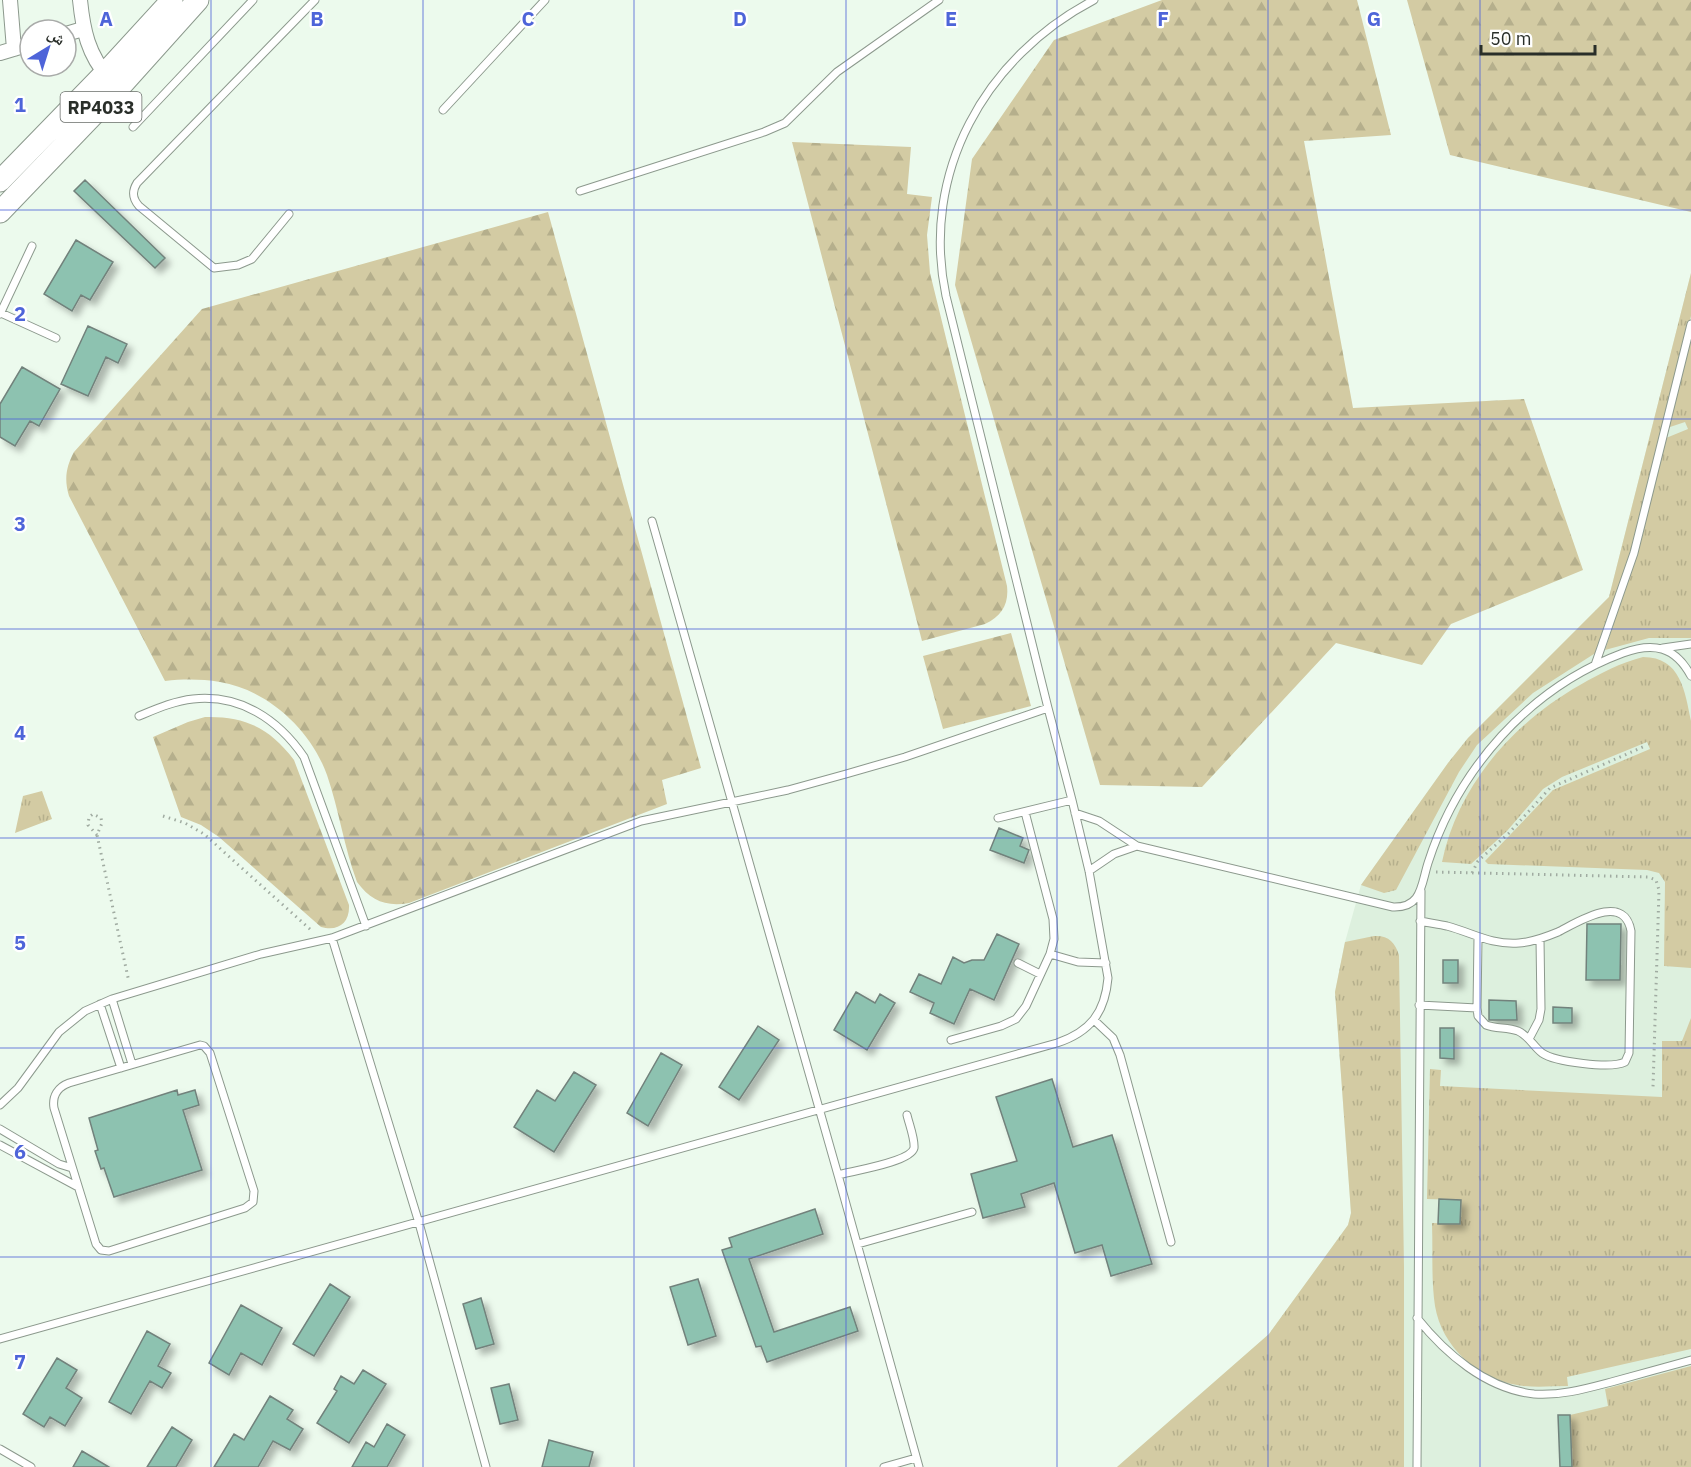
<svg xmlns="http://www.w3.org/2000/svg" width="1691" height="1467" font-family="'IBM Plex Sans','Noto Naskh Arabic',sans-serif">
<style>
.built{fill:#ddf0de}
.grass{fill:url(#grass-tufts)}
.forest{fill:url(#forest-firs)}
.building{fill:#8dc2b0;stroke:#72827c;stroke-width:1.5;filter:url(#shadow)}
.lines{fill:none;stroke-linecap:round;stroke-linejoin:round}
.lane-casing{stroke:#8c998d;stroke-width:9}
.street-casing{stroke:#8c998d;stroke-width:16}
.primary-casing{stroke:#8c998d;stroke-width:23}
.path{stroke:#a0aba1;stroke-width:3;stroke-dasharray:1.5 4.5;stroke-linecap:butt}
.lane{stroke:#fff;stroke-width:7}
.street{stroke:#fff;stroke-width:14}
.primary{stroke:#fff;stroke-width:21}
.grid{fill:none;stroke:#4e64d9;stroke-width:1.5;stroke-opacity:0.55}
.labels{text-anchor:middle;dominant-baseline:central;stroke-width:4.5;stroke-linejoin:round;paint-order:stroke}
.shield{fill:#fff;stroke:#696d69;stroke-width:1.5}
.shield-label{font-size:18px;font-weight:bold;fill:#292e29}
.grid-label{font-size:20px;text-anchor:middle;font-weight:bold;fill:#4e64d9;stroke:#fff;stroke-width:4.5;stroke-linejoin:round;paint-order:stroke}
</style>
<defs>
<pattern id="grass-tufts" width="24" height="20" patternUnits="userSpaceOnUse" patternTransform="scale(1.5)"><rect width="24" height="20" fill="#d3cba3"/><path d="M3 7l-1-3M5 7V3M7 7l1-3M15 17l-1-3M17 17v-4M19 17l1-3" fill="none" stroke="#b5af8c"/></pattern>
<pattern id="forest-firs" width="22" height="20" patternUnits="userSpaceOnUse" patternTransform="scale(1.5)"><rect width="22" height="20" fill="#d3cba3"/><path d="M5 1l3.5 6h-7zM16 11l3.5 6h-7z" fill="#b5af8c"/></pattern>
<filter id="shadow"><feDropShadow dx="5.5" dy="5.5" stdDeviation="3" flood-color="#0004"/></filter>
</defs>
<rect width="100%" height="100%" fill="#ecfaed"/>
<!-- built -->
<path class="built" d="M 1691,273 L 1691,1467 L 1117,1467 L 1269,1334 L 1348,1225 L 1351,1213 L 1335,992 L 1345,942 L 1361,885 L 1448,763 L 1468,738 L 1609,597 Z"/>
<!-- grass -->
<path class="grass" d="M 1691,273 L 1691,316 L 1630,553 L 1613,609 L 1597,652 L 1533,693 L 1477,745 L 1459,772 L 1396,890 L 1384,893 L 1361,885 L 1448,763 L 1468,738 L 1609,597 Z
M 1691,336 L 1691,638 L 1649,638 L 1605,650 L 1636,554 L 1666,438 L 1688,429 L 1685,422 L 1667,428 Z
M 1643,657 C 1681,657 1685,692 1691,721 L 1691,968 L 1664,966 L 1665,882 L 1659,873 L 1647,870 L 1488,864 L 1485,861 L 1553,790 L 1650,749 L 1647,742 L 1562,777 L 1543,789 L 1507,831 L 1471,864 L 1442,862 C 1458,785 1513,723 1580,685 C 1601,673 1620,663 1643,657 Z
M 42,791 L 52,819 L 15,833 L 23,796 Z
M 1374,936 C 1388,935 1395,942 1399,955 L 1404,1267 L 1404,1467 L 1117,1467 L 1269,1334 L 1348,1225 L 1351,1213 L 1335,992 L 1345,942 Z
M 1691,1018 L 1691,1349 L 1567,1377 L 1568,1386 C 1551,1386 1534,1388 1517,1385 C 1477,1378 1442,1347 1435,1306 C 1431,1280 1433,1250 1432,1223 L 1460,1224 L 1461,1200 L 1427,1199 L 1430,1069 L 1441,1070 L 1440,1086 L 1662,1097 L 1662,1041 L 1682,1041 Z
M 1691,1366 L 1691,1467 L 1572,1467 L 1570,1415 L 1608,1406 L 1605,1389 Z"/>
<!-- forest -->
<path class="forest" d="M 1162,0 L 1357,0 L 1391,135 L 1304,141 L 1353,408 L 1524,399 L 1583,570 L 1451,624 L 1422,665 L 1336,643 L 1202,787 L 1100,785 L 955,285 L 972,159 L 1054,40 Z
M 1407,0 L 1691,0 L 1691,212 L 1450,155 Z
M 792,142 L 911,147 L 907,194 L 932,197 L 927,235 L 930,273 L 1007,586 C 1009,604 1002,616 985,624 L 922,641 Z
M 548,212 L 701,768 L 662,780 L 667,804 L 409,903 C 386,907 371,901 357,882 C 344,847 339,810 327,775 C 311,730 268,690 220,682 C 201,679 184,679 165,681 L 69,496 C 64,479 66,467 74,452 L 202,309 Z
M 1011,633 L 1031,706 L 943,729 L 923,656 Z
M 205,717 C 245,716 270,728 294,760 L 349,905 C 350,923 338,932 321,927 L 219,837 L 201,825 L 181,817 L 153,737 L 188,722 Z"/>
<!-- building -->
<path class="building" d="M 85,180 L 165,258 L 155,268 L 74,191 Z
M 76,240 L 113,262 L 90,300 L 81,295 L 72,311 L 44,294 Z
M 88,326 L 127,344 L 118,363 L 106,357 L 88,396 L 61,384 Z
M 22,367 L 60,389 L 39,426 L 30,421 L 15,446 L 0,437 L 0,404 Z
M 999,828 L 1023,838 L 1020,846 L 1029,850 L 1024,863 L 990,850 Z
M 1587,924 L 1621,924 L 1620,980 L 1586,980 Z
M 997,934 L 1019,944 L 994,1000 L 970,989 L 954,1024 L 930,1013 L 934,1003 L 910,992 L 919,974 L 941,984 L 953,957 L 964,963 L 972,960 L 984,960 Z
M 1443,960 L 1458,960 L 1458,983 L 1443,983 Z
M 856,992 L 875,1003 L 880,994 L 895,1003 L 867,1050 L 834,1030 Z
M 1489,1000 L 1516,1001 L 1517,1020 L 1489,1020 Z
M 1553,1007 L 1572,1008 L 1572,1023 L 1553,1023 Z
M 758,1026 L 779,1040 L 739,1100 L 719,1087 Z
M 1440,1028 L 1454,1028 L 1454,1059 L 1440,1058 Z
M 661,1053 L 682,1065 L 648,1126 L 627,1113 Z
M 574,1072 L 596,1085 L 554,1152 L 514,1127 L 537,1090 L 555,1101 Z
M 1052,1079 L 1073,1147 L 1112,1135 L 1152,1264 L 1111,1276 L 1102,1245 L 1075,1253 L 1054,1183 L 1021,1194 L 1025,1207 L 983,1218 L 971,1174 L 1017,1161 L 996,1097 Z
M 177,1090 L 178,1095 L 195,1090 L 199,1105 L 183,1110 L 202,1170 L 114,1197 L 104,1168 L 101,1169 L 95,1151 L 98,1150 L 89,1118 Z
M 1439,1199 L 1461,1200 L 1460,1224 L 1438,1224 Z
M 815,1209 L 823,1234 L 749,1259 L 774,1332 L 850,1307 L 858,1331 L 767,1362 L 761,1346 L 756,1347 L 722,1250 L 732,1247 L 729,1238 Z
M 698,1279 L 716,1336 L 688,1345 L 670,1287 Z
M 330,1284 L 350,1297 L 314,1356 L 293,1344 Z
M 481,1298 L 494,1344 L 476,1349 L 463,1304 Z
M 241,1305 L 282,1328 L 262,1365 L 241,1353 L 229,1375 L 209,1363 Z
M 147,1331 L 170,1344 L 158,1366 L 171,1373 L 162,1388 L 150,1381 L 131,1414 L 109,1402 Z
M 57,1358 L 77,1370 L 66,1388 L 82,1398 L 65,1426 L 50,1417 L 44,1427 L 23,1414 Z
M 363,1370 L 386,1384 L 349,1443 L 317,1423 L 337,1391 L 334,1389 L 341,1376 L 354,1384 Z
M 509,1384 L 518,1420 L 500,1424 L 491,1388 Z
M 270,1396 L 293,1410 L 287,1419 L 303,1429 L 290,1450 L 273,1441 L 258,1467 L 214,1467 L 234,1434 L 244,1440 Z
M 1558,1415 L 1570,1415 L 1572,1467 L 1560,1467 Z
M 387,1424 L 405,1435 L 387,1467 L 352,1467 L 366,1442 L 374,1447 Z
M 172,1427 L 192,1440 L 176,1467 L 147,1467 Z
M 549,1440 L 593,1452 L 589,1467 L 542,1467 Z
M 82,1451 L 109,1467 L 73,1467 Z"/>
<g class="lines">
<!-- lane casing -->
<g class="lane-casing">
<path id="lane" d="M 443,110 L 545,0
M 133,127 L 253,0
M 580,191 L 764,132 L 785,123 L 837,72 L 939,0
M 289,214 L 252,259 L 238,265 L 214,268 L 139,206 C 132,198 132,191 137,183 L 315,0
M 1,313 L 56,338
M 0,314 L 32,246
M 652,521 L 838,1175 L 919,1467
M 1663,648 L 1691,644
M 1595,665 L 1634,553 L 1691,324
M 139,716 C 156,709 174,701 193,699 C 240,694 278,719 304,757 L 366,926
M 1075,813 L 1099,821 L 1137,846 L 1393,907 C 1422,908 1421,885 1428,863 C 1458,769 1529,688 1623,653 C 1653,642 1675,646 1691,676
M 998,818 L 1072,800
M 1089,871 L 1114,854 L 1137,846
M 1420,921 C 1429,923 1438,924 1447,926 C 1473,933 1491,945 1519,943 C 1533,942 1546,937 1558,932 C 1578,922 1624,892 1631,931 L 1629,1053 L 1625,1062 C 1611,1069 1555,1062 1542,1053 C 1533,1046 1529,1036 1518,1031 C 1507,1027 1496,1029 1486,1025 L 1478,1016 L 1477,1008 L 1478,938
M 332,938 L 419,1223 L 486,1467
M 1050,954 L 1078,962 L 1106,963
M 1018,963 L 1040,974
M 112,999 L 132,1064
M 100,1004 L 121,1068
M 1419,1005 L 1477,1008
M 1094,1020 L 1113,1038 L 1120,1055 L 1171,1242
M 1529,1039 L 1539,1020 L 1541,1009 L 1540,939
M 951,1040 L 1001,1026 L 1016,1019 L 1026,1006 L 1050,954 L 1054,939 L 1053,919 L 1025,812
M 200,1045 L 204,1046 L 210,1053 L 254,1191 L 253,1202 L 245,1208 L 109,1251 L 101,1250 L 96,1244 L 54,1108 C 52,1096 58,1087 69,1083 Z
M 0,1105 L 18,1088 L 59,1032 L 85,1011 L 112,999 L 261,954 L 332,938 L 641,821 L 788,790 L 846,774 L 905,757 L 1048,708
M 0,1129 L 59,1164 L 72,1168
M 0,1145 L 78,1187
M 838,1175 C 852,1171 911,1162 914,1148 C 915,1139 909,1124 907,1115
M 858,1244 L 972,1212
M 1417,1318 C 1445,1353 1486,1389 1534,1394 C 1562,1396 1588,1388 1615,1381 C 1640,1374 1666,1367 1691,1360
M 0,1339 L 1057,1043 C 1090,1032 1105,1013 1108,978 L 1089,871 L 1072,800 L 1048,708 L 946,296 C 920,173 985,57 1094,0
M 0,1449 L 31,1467
M 884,1467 L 916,1458
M 1417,1467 L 1421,891"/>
</g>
<!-- street casing -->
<g class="street-casing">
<path id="street" d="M 10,0 L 14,49
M 80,0 C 83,30 88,55 109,78
M 66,34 L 83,29
M 0,53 L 30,44"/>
</g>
<!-- primary casing -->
<g class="primary-casing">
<path id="primary" d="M 0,181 L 105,73 L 172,0
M 0,212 L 119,88 L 198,0"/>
</g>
<!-- path -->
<path class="path" d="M 163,816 L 185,823 L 204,834 L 312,931
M 97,835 L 88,825 L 89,817 L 93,814 L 101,818 L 102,823 L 97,835 L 129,982
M 1436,872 L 1648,877 L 1656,880 L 1659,890 L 1653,1087
M 1472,873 L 1478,861 L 1509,833 L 1550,788 L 1645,746"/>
<!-- lane -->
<use href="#lane" class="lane"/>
<!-- street -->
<use href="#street" class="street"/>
<!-- primary -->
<use href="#primary" class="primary"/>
</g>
<!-- grid -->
<path class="grid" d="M 211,0 L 211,1467M 423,0 L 423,1467M 634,0 L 634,1467M 846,0 L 846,1467M 1057,0 L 1057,1467M 1268,0 L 1268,1467M 1480,0 L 1480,1467M 0,210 L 1691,210M 0,419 L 1691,419M 0,629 L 1691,629M 0,838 L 1691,838M 0,1048 L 1691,1048M 0,1257 L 1691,1257"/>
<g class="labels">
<!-- shield labels -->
<rect class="shield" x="60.5" y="92" width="81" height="30" rx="4.5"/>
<g class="shield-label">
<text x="101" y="107">RP4033</text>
</g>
</g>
<g class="grid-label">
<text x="106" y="26">A</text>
<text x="317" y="26">B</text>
<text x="528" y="26">C</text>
<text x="740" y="26">D</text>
<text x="951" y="26">E</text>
<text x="1163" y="26">F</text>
<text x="1374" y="26">G</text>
<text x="20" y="112">1</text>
<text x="20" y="321">2</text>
<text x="20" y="531">3</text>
<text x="20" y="740">4</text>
<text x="20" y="950">5</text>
<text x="20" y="1159">6</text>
<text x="20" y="1369">7</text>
</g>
<!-- north arrow -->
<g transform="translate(48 48) rotate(38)"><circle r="28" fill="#ffffff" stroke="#a9aba9" stroke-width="1.5"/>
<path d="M0-4.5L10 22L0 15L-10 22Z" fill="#4e64d9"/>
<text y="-9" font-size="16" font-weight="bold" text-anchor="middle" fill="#292e29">ش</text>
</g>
<!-- scale -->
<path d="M1481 45v9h114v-9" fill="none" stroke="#292e29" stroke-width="3"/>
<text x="1490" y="45" font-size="18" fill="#292e29" stroke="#ffffff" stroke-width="4.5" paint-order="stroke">50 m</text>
</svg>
